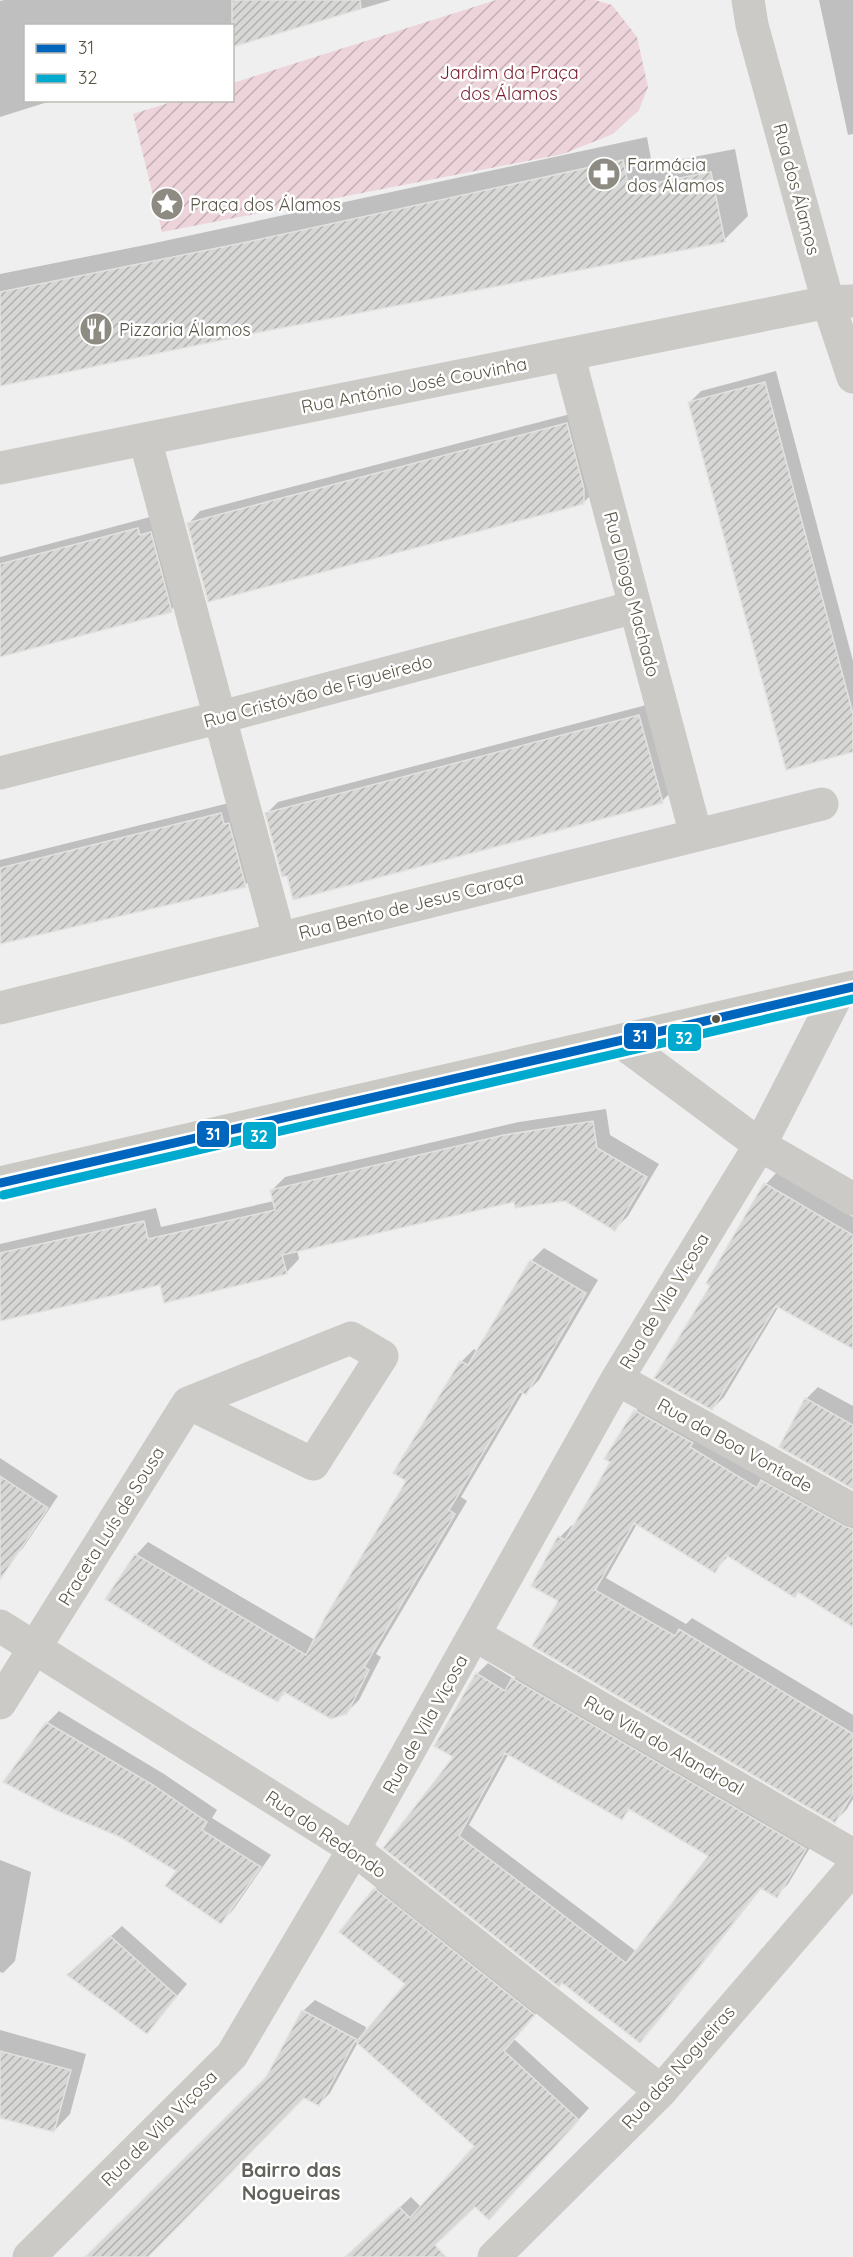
<svg xmlns="http://www.w3.org/2000/svg" width="853" height="2257" font-family="Quicksand,sans-serif">
<style>
.garden{fill:url(#garden-furrows)}
.shadow{fill:#0003;fill-rule:evenodd}
.building{fill:url(#building-hatch);stroke:#e2e2e0;stroke-width:1.5;fill-rule:evenodd}
.lines{fill:none;stroke-linecap:round;stroke-linejoin:round}
.minor{stroke:#cbcac6;stroke-width:33}
.primary{stroke:#cac9c4;stroke-width:33}
.bus-1-casing{stroke:#fff;stroke-width:14}
.bus-2-casing{stroke:#fff;stroke-width:14}
.bus-1{stroke:#0065bd;stroke-width:9}
.bus-2{stroke:#00a9ce;stroke-width:9}
.bus-dot{fill:#5a5647;stroke:#fff;stroke-width:2}
.labels{text-anchor:middle;dominant-baseline:central;stroke-width:5;stroke-linejoin:round;paint-order:stroke}
.park-label{font-size:18px;fill:#771c2b;stroke:#fff}
.poi-label{font-size:18px;fill:#5a5647;stroke:#fff;text-anchor:start}
.street-label{font-size:18px;fill:#5a5647;stroke:#fff}
.neighbourhood-label{font-size:20px;font-weight:bold;fill:#62615b;stroke:#fff}
.line-badge{stroke:#fff;stroke-width:2}
.badge-label{font-size:16px;text-anchor:middle;font-weight:bold;fill:#fff}
</style>
<defs>
<pattern id="garden-furrows" width="10" height="10" patternUnits="userSpaceOnUse" patternTransform="scale(1.5)"><rect width="10" height="10" fill="#edd4db"/><path d="M-1 1l2-2M0 10L10 0M9 11l2-2" fill="none" stroke="#c3afb3"/></pattern>
<pattern id="building-hatch" width="6" height="6" patternUnits="userSpaceOnUse" patternTransform="scale(1.5)"><rect width="6" height="6" fill="#d7d7d5"/><path d="M-1 1l2-2M0 6l6-6M5 7l2-2" fill="none" stroke="#b1b1af"/></pattern>
</defs>
<rect width="100%" height="100%" fill="#efefef"/>
<!-- garden -->
<path class="garden" d="M 496,0 L 595,0 L 612,5 L 637,37 L 648,87 L 639,110 L 613,134 L 563,154 L 162,232 L 133,114 L 175,101 L 232,100 L 233,83 Z"/>
<!-- shadow -->
<path class="shadow" d="M 4,0 L 391,0 L 232,47 L 232,26 L 26,26 L 26,100 L 54,100 L 0,117 L 0,1 Z
M 819,0 L 853,0 L 853,134 L 848,135 Z
M 647,137 L 652,165 L 735,149 L 748,216 L 724,240 L 0,383 L 0,274 L 150,244 Z
M 776,371 L 853,661 L 853,751 L 690,402 L 701,391 Z
M 578,412 L 595,491 L 584,502 L 189,523 L 200,511 Z
M 150,517 L 183,599 L 171,610 L 0,655 L 0,557 Z
M 650,704 L 673,790 L 662,801 L 267,813 L 278,802 Z
M 233,802 L 257,874 L 245,885 L 0,942 L 0,860 Z
M 606,1109 L 610,1135 L 659,1164 L 628,1216 L 615,1229 L 565,1200 L 516,1200 L 297,1250 L 299,1259 L 286,1273 L 161,1283 L 0,1320 L 0,1244 L 156,1208 L 161,1227 L 274,1201 L 272,1190 L 285,1177 L 519,1122 Z
M 777,1172 L 853,1217 L 853,1348 L 779,1306 L 724,1397 L 712,1409 L 712,1285 L 708,1283 L 766,1184 Z
M 544,1248 L 598,1280 L 539,1380 L 526,1393 L 524,1391 L 461,1497 L 467,1501 L 376,1654 L 381,1657 L 359,1700 L 346,1713 L 287,1692 L 278,1700 L 136,1555 L 148,1542 L 315,1640 L 408,1481 L 461,1362 L 474,1349 L 477,1351 L 531,1261 Z
M 818,1387 L 853,1406 L 853,1487 L 806,1399 Z
M 648,1399 L 853,1513 L 853,1625 L 799,1591 L 794,1596 L 729,1555 L 715,1571 L 637,1524 L 606,1578 L 686,1624 L 692,1618 L 853,1715 L 853,1799 L 847,1809 L 835,1821 L 560,1600 L 560,1537 L 572,1525 L 575,1527 L 612,1461 L 636,1411 Z
M 0,1458 L 58,1496 L 23,1548 L 12,1560 L 0,1552 Z
M 488,1663 L 514,1679 L 525,1668 L 816,1838 L 788,1884 L 776,1896 L 762,1887 L 651,2030 L 639,2041 L 385,1848 L 455,1757 L 477,1674 ZM 509,1753 L 622,1818 L 631,1809 L 710,1856 L 637,1952 L 469,1825 Z
M 59,1711 L 164,1774 L 217,1810 L 212,1818 L 271,1855 L 233,1910 L 221,1922 L 178,1870 L 121,1836 L 5,1782 L 47,1723 Z
M 0,1860 L 31,1872 L 15,1961 L 3,1973 L 0,1972 Z
M 386,1878 L 545,2003 L 514,2039 L 589,2108 L 500,2207 L 475,2205 L 419,2257 L 346,2257 L 411,2197 L 421,2207 L 476,2146 L 358,2042 L 330,2093 L 319,2104 L 304,2096 L 145,2257 L 85,2257 L 267,2078 L 303,2011 L 315,2000 L 366,2027 L 364,2034 L 407,1984 L 375,1890 Z
M 122,1926 L 187,1984 L 147,2032 L 80,1964 Z
M 0,2030 L 86,2054 L 70,2114 L 54,2131 L 0,2117 Z"/>
<!-- building -->
<path class="building" d="M 232,0 L 360,0 L 361,9 L 232,47 Z
M 623,160 L 629,188 L 711,172 L 725,242 L 271,330 L 0,386 L 0,292 L 252,241 Z
M 765,382 L 853,714 L 853,752 L 786,770 L 688,402 Z
M 567,423 L 584,489 L 584,504 L 208,602 L 187,523 Z
M 138,528 L 140,535 L 151,532 L 172,612 L 0,657 L 0,564 Z
M 639,715 L 663,803 L 293,900 L 287,876 L 282,877 L 265,813 Z
M 221,813 L 224,824 L 229,823 L 246,887 L 0,944 L 0,868 Z
M 593,1121 L 597,1148 L 647,1177 L 615,1231 L 565,1201 L 515,1208 L 514,1202 L 282,1255 L 287,1274 L 164,1303 L 160,1285 L 0,1321 L 0,1253 L 144,1221 L 148,1239 L 275,1210 L 270,1190 L 504,1135 Z
M 764,1183 L 853,1235 L 853,1349 L 776,1306 L 712,1410 L 654,1378 L 710,1286 L 706,1283 Z
M 530,1260 L 586,1293 L 526,1395 L 520,1391 L 449,1510 L 455,1514 L 364,1667 L 369,1670 L 347,1714 L 331,1719 L 284,1692 L 278,1702 L 213,1667 L 105,1599 L 135,1554 L 306,1655 L 324,1619 L 406,1481 L 393,1473 L 460,1361 L 468,1365 Z
M 805,1398 L 853,1425 L 853,1489 L 779,1447 Z
M 634,1410 L 693,1443 L 690,1447 L 757,1488 L 761,1480 L 844,1526 L 853,1529 L 853,1627 L 798,1592 L 795,1598 L 726,1555 L 715,1573 L 634,1523 L 595,1590 L 675,1636 L 679,1629 L 853,1734 L 853,1793 L 835,1823 L 532,1646 L 558,1601 L 531,1586 L 558,1536 L 565,1540 L 610,1462 L 604,1459 Z
M 0,1476 L 48,1508 L 0,1580 Z
M 476,1673 L 505,1691 L 512,1678 L 806,1849 L 777,1898 L 760,1888 L 640,2043 L 562,1983 L 559,1987 L 383,1848 L 453,1757 L 434,1746 ZM 505,1753 L 622,1820 L 629,1809 L 708,1856 L 626,1963 L 459,1836 Z
M 46,1722 L 153,1785 L 207,1822 L 202,1830 L 261,1867 L 221,1924 L 165,1886 L 176,1871 L 120,1837 L 58,1811 L 3,1782 Z
M 374,1888 L 535,2015 L 504,2051 L 579,2120 L 489,2220 L 475,2207 L 435,2245 L 446,2257 L 345,2257 L 399,2207 L 410,2218 L 474,2146 L 356,2042 L 405,1984 L 339,1932 Z
M 110,1936 L 177,1996 L 147,2034 L 67,1975 Z
M 302,2010 L 356,2039 L 319,2106 L 304,2098 L 148,2257 L 85,2257 L 266,2077 Z
M 0,2051 L 71,2070 L 54,2132 L 0,2118 Z"/>
<g class="lines">
<!-- minor -->
<path class="minor" d="M 748,0 L 752,25 L 828,302 L 853,377
M 568,354 L 696,835
M 145,439 L 279,937
M 0,468 L 828,302 L 853,301
M 0,773 L 221,717 L 635,607
M 0,1008 L 822,804
M 620,1041 L 760,1145 L 853,1199
M 617,1379 L 853,1510
M 0,1626 L 354,1849 L 661,2091
M 475,1635 L 853,1855
M 0,1703 L 188,1403 L 351,1338 L 382,1356 L 313,1464 L 188,1403
M 29,2257 L 232,2055 L 354,1849 L 617,1379 L 760,1145 L 839,991
M 494,2257 L 661,2091 L 853,1868"/>
<!-- primary -->
<path class="primary" d="M 0,1183 L 853,987"/>
<!-- bus-1 casing -->
<g class="bus-1-casing">
<path id="bus-1" d="M 0,1183 L 853,987"/>
</g>
<!-- bus-2 casing -->
<g class="bus-2-casing">
<path id="bus-2" d="M 3,1195 L 853,999"/>
</g>
<!-- bus-1 -->
<use href="#bus-1" class="bus-1"/>
<!-- bus-2 -->
<use href="#bus-2" class="bus-2"/>
</g>
<!-- icons -->
<defs>
<g id="pharmacy-disc" transform="scale(1.725)"><circle r="9.5" fill="#8e8c82" stroke="#fff"/><path d="M-2-6h4v4h4v4h-4v4h-4v-4h-4v-4h4Z" fill="#fff"/></g>
<g id="sight-disc" transform="scale(1.725)"><circle r="9.5" fill="#8e8c82" stroke="#fff"/><path d="M0-6L1.8-2.2L6-1.7L2.9 1.2L3.7 5.4L0 3.3L-3.7 5.4L-2.9 1.2L-6-1.7L-1.8-2.2Z" fill="#fff"/></g>
<g id="restaurant-disc" transform="scale(1.725)"><circle r="9.5" fill="#8e8c82" stroke="#fff"/><path d="M-5-6h1v4h1v-4h1v4h1v-4h1v5L-1.5 .5V6h-2V.5L-5-1ZM5-6V6H3V1.5H1.5Q1.5-4 5-6Z" fill="#fff"/></g>
</defs>
<g fill-rule="evenodd">
<use href="#pharmacy-disc" x="604" y="174"/>
<use href="#sight-disc" x="167" y="204"/>
<use href="#restaurant-disc" x="96" y="329"/>
</g>
<!-- markers -->
<circle class="bus-dot" cx="716" cy="1019" r="5"/>
<g class="labels">
<!-- park labels -->
<g class="park-label">
<text x="509" y="72">Jardim da Praça<tspan x="509" dy="21">dos Álamos</tspan></text>
</g>
<!-- poi labels -->
<g class="poi-label">
<text x="627" y="164">Farmácia<tspan x="627" dy="21">dos Álamos</tspan></text>
<text x="190" y="204">Praça dos Álamos</text>
<text x="119" y="329">Pizzaria Álamos</text>
</g>
<!-- street labels -->
<g class="street-label">
<text transform="translate(797 189) rotate(75)">Rua dos Álamos</text>
<text transform="translate(414 385) rotate(-11)">Rua António José Couvinha</text>
<text transform="translate(632 594) rotate(75)">Rua Diogo Machado</text>
<text transform="translate(318 691) rotate(-15)">Rua Cristóvão de Figueiredo</text>
<text transform="translate(411 905) rotate(-14)">Rua Bento de Jesus Caraça</text>
<text transform="translate(664 1301) rotate(-59)">Rua de Vila Viçosa</text>
<text transform="translate(735 1445) rotate(29)">Rua da Boa Vontade</text>
<text transform="translate(111 1526) rotate(-58)">Praceta Luís de Sousa</text>
<text transform="translate(425 1724) rotate(-61)">Rua de Vila Viçosa</text>
<text transform="translate(664 1745) rotate(30)">Rua Vila do Alandroal</text>
<text transform="translate(326 1834) rotate(34)">Rua do Redondo</text>
<text transform="translate(678 2067) rotate(-48)">Rua das Nogueiras</text>
<text transform="translate(159 2128) rotate(-45)">Rua de Vila Viçosa</text>
</g>
<!-- neighbourhood labels -->
<g class="neighbourhood-label">
<text x="291" y="2169">Bairro das<tspan x="291" dy="23">Nogueiras</tspan></text>
</g>
</g>
<g class="line-badge">
<rect x="623" y="1022" width="34" height="28" rx="6" fill="#0065bd"/>
<rect x="667" y="1023" width="35" height="29" rx="6" fill="#00a9ce"/>
<rect x="196" y="1120" width="34" height="28" rx="6" fill="#0065bd"/>
<rect x="242" y="1121" width="35" height="29" rx="6" fill="#00a9ce"/>
</g>
<g class="badge-label">
<text x="640" y="1042">31</text>
<text x="684" y="1044">32</text>
<text x="213" y="1140">31</text>
<text x="259" y="1142">32</text>
</g>
<!-- legend -->
<rect x="24" y="24" width="210" height="78" fill="#ffffff" stroke="#bdbbb5" stroke-width="1.5"/>
<rect x="36" y="44" width="30" height="9" fill="#0065bd" stroke="#bdbbb5" stroke-width="1.5"/>
<text x="78" y="54" font-size="18" fill="#5a5647">31</text>
<rect x="36" y="74" width="30" height="9" fill="#00a9ce" stroke="#bdbbb5" stroke-width="1.5"/>
<text x="78" y="84" font-size="18" fill="#5a5647">32</text>
</svg>
